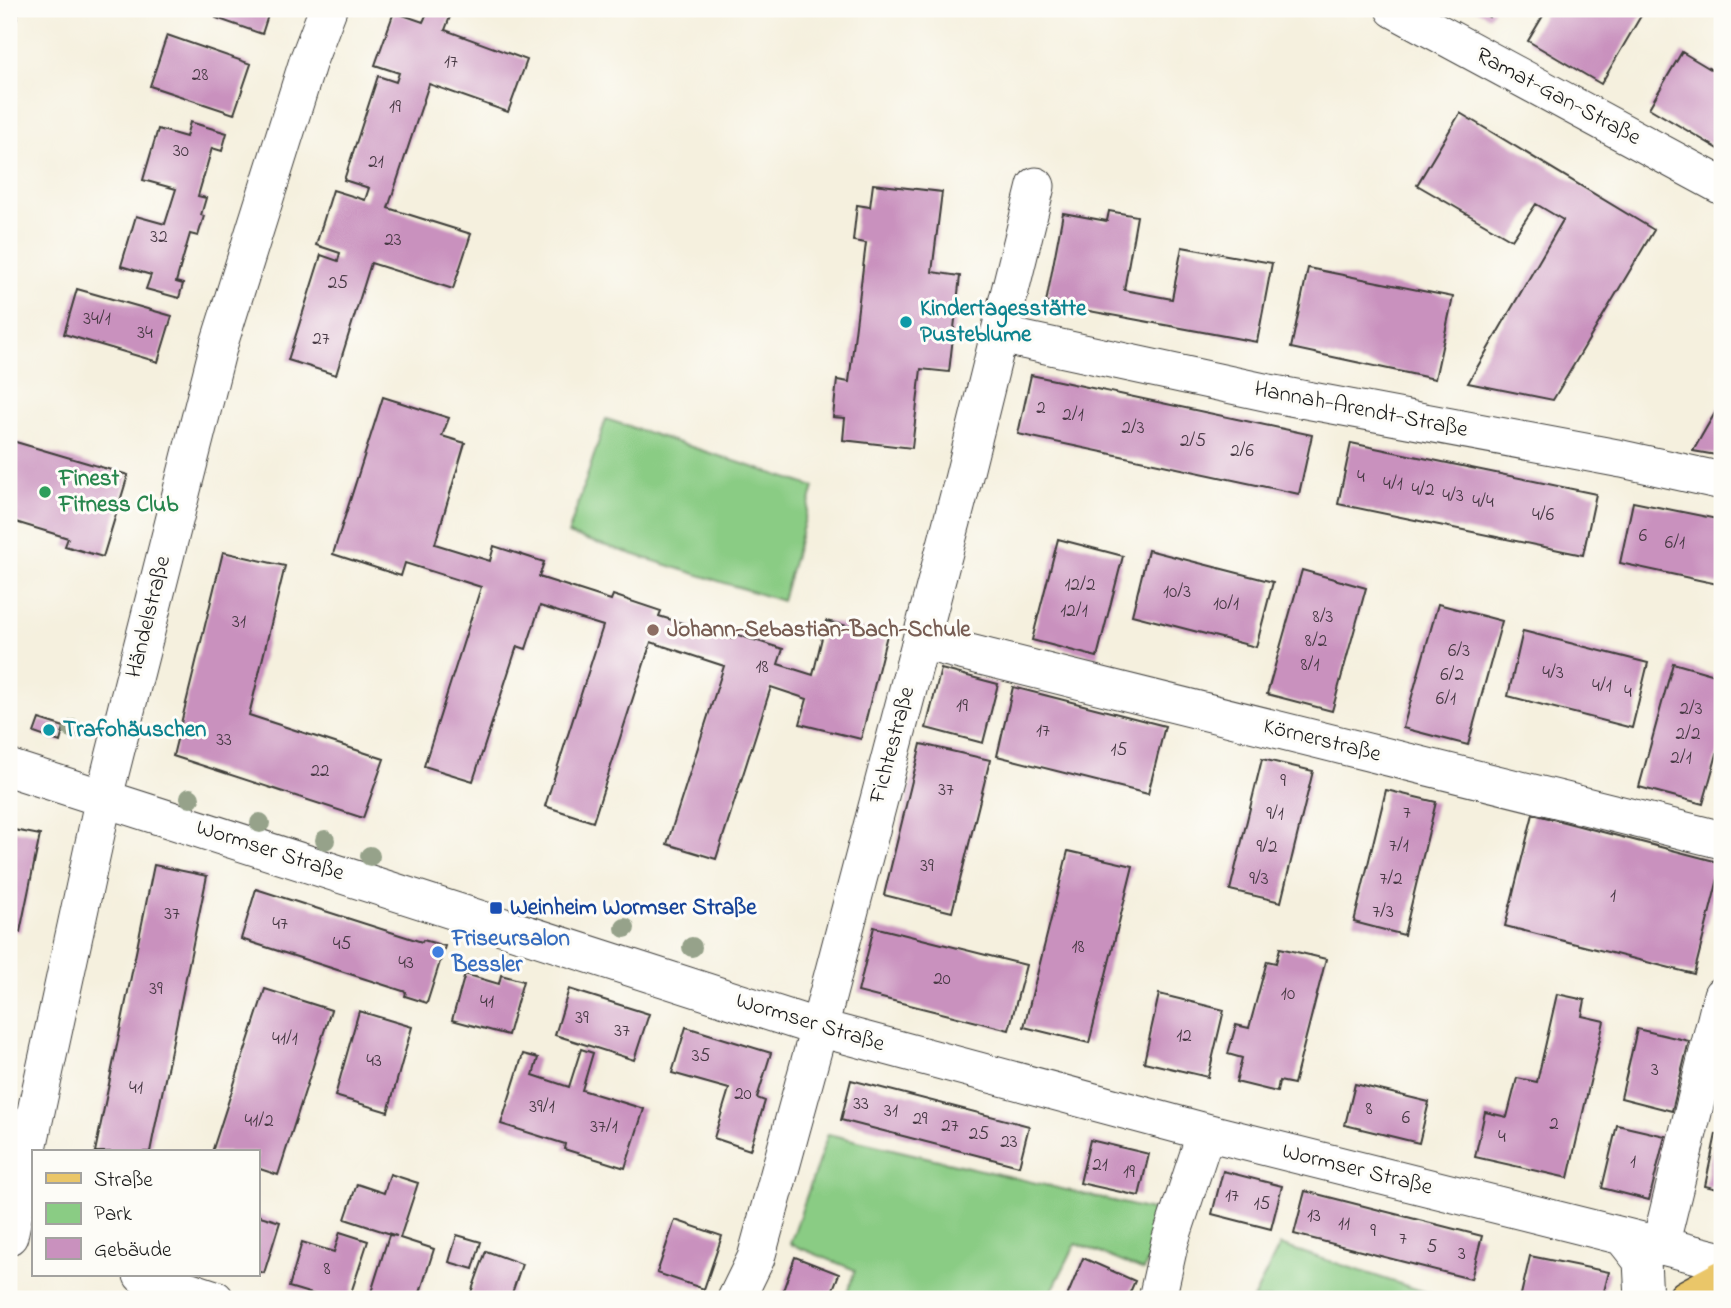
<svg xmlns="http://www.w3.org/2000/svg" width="1731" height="1308" font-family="'Indie Flower',sans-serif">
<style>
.green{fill:#8acc84;stroke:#537450;stroke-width:2}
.building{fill:#c991be}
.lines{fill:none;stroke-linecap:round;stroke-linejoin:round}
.minor-casing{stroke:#3d3c39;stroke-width:39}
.major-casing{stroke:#3d3c39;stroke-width:41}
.minor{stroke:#fff;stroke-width:37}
.major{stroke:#eac669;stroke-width:38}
.tree{fill:#96a28a}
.culture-dot{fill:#0f9aa8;stroke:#fdfcf7;stroke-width:2.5}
.leisure-dot{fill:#2e9e5b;stroke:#fdfcf7;stroke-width:2.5}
.education-dot{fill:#8d6e63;stroke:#fdfcf7;stroke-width:2.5}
.transit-dot{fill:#1a4fb4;stroke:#fdfcf7;stroke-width:2.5}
.shop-dot{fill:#3f7fe0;stroke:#fdfcf7;stroke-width:2.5}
.labels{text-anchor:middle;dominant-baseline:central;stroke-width:6;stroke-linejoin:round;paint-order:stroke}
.number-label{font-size:19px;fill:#473944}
.street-label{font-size:23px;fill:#1c1c1c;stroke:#fdfcf7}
.culture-label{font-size:23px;font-weight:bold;fill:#0d838f;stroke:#fdfcf7;text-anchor:start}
.leisure-label{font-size:23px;font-weight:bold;fill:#27864d;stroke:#fdfcf7;text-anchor:start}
.education-label{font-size:23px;font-weight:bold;fill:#785e54;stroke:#fdfcf7;text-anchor:start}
.transit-label{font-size:23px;font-weight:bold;fill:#164399;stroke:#fdfcf7;text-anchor:start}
.shop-label{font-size:23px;font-weight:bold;fill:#366cbe;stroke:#fdfcf7;text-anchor:start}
</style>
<rect width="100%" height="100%" fill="#fdfcf7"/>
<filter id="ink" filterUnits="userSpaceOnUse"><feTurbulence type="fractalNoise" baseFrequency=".0143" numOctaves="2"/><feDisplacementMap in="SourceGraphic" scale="14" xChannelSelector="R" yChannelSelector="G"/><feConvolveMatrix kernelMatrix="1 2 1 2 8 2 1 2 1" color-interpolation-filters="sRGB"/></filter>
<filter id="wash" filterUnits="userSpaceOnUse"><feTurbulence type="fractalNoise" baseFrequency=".00686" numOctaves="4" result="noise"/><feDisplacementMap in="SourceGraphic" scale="28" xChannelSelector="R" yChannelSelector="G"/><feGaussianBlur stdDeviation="1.57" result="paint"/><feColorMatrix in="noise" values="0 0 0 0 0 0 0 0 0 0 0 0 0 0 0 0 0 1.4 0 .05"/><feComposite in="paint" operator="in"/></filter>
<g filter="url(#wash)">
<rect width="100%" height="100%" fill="#f5f0de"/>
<!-- green -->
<path class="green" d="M 606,419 L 814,487 L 782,601 L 568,534 Z
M 828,1134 L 1164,1213 L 1144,1271 L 1076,1243 L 1048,1299 L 845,1299 L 855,1270 L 790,1244 Z
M 1280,1245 L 1447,1299 L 1253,1299 Z"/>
<g id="blocks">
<!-- building -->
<path class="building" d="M 9,9 L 19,11 L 9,41 Z
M 220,9 L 270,9 L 262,34 L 216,18 Z
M 429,9 L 453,9 L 445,30 L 527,60 L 508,112 L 429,84 L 388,208 L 471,234 L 453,289 L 371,263 L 336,375 L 288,360 L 321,255 L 338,261 L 340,253 L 316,245 L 333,190 L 365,200 L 369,188 L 344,180 L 378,76 L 396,82 L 399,73 L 375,65 L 394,12 L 423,22 Z
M 1475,9 L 1494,9 L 1489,17 Z
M 1547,9 L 1645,9 L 1601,84 L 1528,41 Z
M 167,35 L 251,64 L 234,114 L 150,86 Z
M 1682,52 L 1722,76 L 1722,151 L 1649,108 Z
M 1460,113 L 1654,230 L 1553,400 L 1468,383 L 1563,220 L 1536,204 L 1512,240 L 1417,185 Z
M 190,122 L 227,133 L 222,151 L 212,148 L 198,196 L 206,198 L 201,215 L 204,216 L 198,236 L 190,234 L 176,282 L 183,284 L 179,298 L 146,289 L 151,275 L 121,266 L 136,216 L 165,224 L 176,189 L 143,180 L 158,129 L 186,137 Z
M 873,184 L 942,192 L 932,272 L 960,276 L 949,372 L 921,369 L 912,448 L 843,440 L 845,418 L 833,417 L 837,380 L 849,382 L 866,243 L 853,241 L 857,205 L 870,207 Z
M 1109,211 L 1137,216 L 1124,290 L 1172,299 L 1182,247 L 1272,263 L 1257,342 L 1046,303 L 1063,213 L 1107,221 Z
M 1308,268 L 1453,297 L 1435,379 L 1291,348 Z
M 77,289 L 172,316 L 158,362 L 64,334 Z
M 1031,375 L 1312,435 L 1299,494 L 1018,434 Z
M 383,397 L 449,418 L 442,436 L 465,443 L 435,544 L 490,561 L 494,546 L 544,562 L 539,577 L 611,600 L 613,595 L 661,611 L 659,616 L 733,639 L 735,634 L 783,649 L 778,664 L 813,675 L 826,621 L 887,635 L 861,739 L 800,724 L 807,699 L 771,687 L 716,859 L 667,844 L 724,666 L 651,642 L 593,822 L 545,806 L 603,626 L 540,606 L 526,649 L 517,646 L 473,781 L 424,766 L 481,587 L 405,563 L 401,576 L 333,554 Z
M 1722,401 L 1722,456 L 1693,451 L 1705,430 Z
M 9,440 L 128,475 L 103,557 L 65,546 L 68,538 L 9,520 Z
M 1351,443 L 1596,494 L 1583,555 L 1338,504 Z
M 1633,502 L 1722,520 L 1722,585 L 1620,563 Z
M 1058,539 L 1123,556 L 1097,657 L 1032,640 Z
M 1148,550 L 1273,582 L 1256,647 L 1132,615 Z
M 223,552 L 285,566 L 249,715 L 384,759 L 363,818 L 173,756 Z
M 1302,570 L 1366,588 L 1332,711 L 1267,694 Z
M 1438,604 L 1502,621 L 1468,745 L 1403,728 Z
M 1523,631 L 1648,663 L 1632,728 L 1508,696 Z
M 1673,663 L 1722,677 L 1722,736 L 1703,804 L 1639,787 Z
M 941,669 L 998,684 L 983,743 L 926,728 Z
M 1013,687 L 1165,726 L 1148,794 L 997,756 Z
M 39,719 L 64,727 L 60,742 L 34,733 Z
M 921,744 L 990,760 L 952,912 L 884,895 Z
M 1262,759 L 1313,771 L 1281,902 L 1230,890 Z
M 1386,790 L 1436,802 L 1404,935 L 1354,922 Z
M 1533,814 L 1722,863 L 1694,974 L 1505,926 Z
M 9,829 L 40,835 L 20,932 L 9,929 Z
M 1068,851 L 1133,866 L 1089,1043 L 1024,1027 Z
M 154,865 L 207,876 L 153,1137 L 150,1152 L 95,1152 Z
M 256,889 L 422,942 L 423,940 L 445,946 L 427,1003 L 405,996 L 406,992 L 241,939 Z
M 874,927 L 1026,965 L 1009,1030 L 858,992 Z
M 1280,948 L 1326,959 L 1294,1084 L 1279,1081 L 1277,1092 L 1236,1082 L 1242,1058 L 1228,1054 L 1236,1025 L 1249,1028 L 1267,961 L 1276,963 Z
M 465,974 L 499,984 L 501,975 L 523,981 L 508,1035 L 452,1020 Z
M 265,989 L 331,1010 L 278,1175 L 257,1168 L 257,1152 L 212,1152 Z
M 569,989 L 649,1014 L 634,1060 L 555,1035 Z
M 1159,994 L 1224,1010 L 1208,1077 L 1144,1062 Z
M 1557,994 L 1585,1000 L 1582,1016 L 1604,1021 L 1568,1178 L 1475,1157 L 1485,1112 L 1507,1117 L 1517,1078 L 1537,1082 Z
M 359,1011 L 412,1027 L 388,1112 L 335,1096 Z
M 686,1027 L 771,1053 L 757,1098 L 765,1101 L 750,1150 L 714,1138 L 729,1089 L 672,1073 Z
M 1637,1029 L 1689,1041 L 1672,1111 L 1621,1098 Z
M 581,1049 L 593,1053 L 582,1090 L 644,1109 L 625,1168 L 564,1149 L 565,1144 L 501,1124 L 523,1054 L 538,1058 L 533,1075 L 569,1087 Z
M 851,1080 L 1029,1126 L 1019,1166 L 841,1120 Z
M 1355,1084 L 1429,1102 L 1419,1143 L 1345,1125 Z
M 1617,1125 L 1665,1136 L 1649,1200 L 1602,1188 Z
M 1716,1134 L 1722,1136 L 1722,1190 L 1705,1186 Z
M 1090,1140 L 1149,1154 L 1139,1196 L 1080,1183 Z
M 1223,1171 L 1282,1186 L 1271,1229 L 1212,1214 Z
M 390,1174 L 418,1183 L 400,1238 L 434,1249 L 418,1299 L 369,1299 L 389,1235 L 397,1236 L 345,1219 L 357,1184 L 384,1193 Z
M 1305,1191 L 1482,1236 L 1471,1279 L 1294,1234 Z
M 257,1215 L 280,1222 L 264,1273 L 257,1271 Z
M 675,1220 L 722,1236 L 704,1289 L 657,1273 Z
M 340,1232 L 368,1241 L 349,1299 L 329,1299 L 289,1287 L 302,1242 L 334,1252 Z
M 457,1235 L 481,1242 L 473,1269 L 449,1262 Z
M 486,1251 L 522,1264 L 510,1299 L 458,1299 L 459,1295 L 469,1298 Z
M 1530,1256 L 1609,1272 L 1602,1299 L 1520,1299 Z
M 795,1257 L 839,1274 L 829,1299 L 780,1299 Z
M 1083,1258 L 1135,1281 L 1127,1299 L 1066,1299 Z"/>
</g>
</g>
<g filter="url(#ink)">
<use href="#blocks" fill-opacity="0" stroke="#3d3c39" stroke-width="2"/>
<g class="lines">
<!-- minor casing -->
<g class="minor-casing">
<path id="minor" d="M 1394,9 L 1722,186
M 1000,335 L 1269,393 L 1622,459 L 1722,481
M 921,641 L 1722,840
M 9,768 L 819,1028 L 1206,1132 L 1722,1261
M 9,1236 L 104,797 L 219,344 L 308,61 L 328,9
M 1623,1237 L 1642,1261 L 1644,1299
M 1660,1246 L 1722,995
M 142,1275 L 215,1299
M 736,1299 L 756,1258 L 819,1028 L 963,480 L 1036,186
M 1157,1299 L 1170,1241 L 1206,1132"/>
</g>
<!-- major casing -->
<g class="major-casing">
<path id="major" d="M 1687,1299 L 1722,1280"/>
</g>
<!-- minor -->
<use href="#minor" class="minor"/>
<!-- major -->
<use href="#major" class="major"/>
</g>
<!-- trees -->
<g class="tree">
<circle cx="73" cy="729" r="10"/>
<circle cx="190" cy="798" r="10"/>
<circle cx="260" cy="823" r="10"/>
<circle cx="325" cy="840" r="10"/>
<circle cx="370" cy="856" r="10"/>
<circle cx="625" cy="928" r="10"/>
<circle cx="692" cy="947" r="10"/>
</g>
</g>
<!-- markers -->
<g class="culture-dot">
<circle cx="906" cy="322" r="7"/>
<circle cx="49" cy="730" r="7"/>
</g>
<circle class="leisure-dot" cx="45" cy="492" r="7"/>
<circle class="education-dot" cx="653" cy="630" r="7"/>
<rect class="transit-dot" x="489" y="901" width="14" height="14" rx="3.5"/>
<circle class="shop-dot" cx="438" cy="952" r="7"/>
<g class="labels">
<!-- number labels -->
<g class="number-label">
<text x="451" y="62">17</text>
<text x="200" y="75">28</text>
<text x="395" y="107">19</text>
<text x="181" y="151">30</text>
<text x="376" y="162">21</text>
<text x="159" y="237">32</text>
<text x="393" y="240">23</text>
<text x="338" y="283">25</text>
<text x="97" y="319">34/1</text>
<text x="145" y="333">34</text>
<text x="321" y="339">27</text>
<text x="1041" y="408">2</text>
<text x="1073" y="415">2/1</text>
<text x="1133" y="428">2/3</text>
<text x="1193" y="441">2/5</text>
<text x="1242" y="451">2/6</text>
<text x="1361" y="477">4</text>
<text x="1393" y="484">4/1</text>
<text x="1423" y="490">4/2</text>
<text x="1453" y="496">4/3</text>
<text x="1483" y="502">4/4</text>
<text x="1543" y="515">4/6</text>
<text x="1643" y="536">6</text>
<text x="1675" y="543">6/1</text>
<text x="1080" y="585">12/2</text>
<text x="1177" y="592">10/3</text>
<text x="1226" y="604">10/1</text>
<text x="1074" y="611">12/1</text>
<text x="1323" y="617">8/3</text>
<text x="239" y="622">31</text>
<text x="1316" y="641">8/2</text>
<text x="1459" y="651">6/3</text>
<text x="1310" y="665">8/1</text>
<text x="762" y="667">18</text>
<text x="1553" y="673">4/3</text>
<text x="1452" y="675">6/2</text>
<text x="1602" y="686">4/1</text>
<text x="1628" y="692">4</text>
<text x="1446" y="699">6/1</text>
<text x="962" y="706">19</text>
<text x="1691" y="709">2/3</text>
<text x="1043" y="731">17</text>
<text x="1688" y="734">2/2</text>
<text x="224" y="740">33</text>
<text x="1119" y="750">15</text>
<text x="1681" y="758">2/1</text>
<text x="320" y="771">22</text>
<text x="1283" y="781">9</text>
<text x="946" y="790">37</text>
<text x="1407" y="813">7</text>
<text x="1275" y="814">9/1</text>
<text x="1399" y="846">7/1</text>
<text x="1267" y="847">9/2</text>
<text x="927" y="866">39</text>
<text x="1259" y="879">9/3</text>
<text x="1391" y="879">7/2</text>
<text x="1613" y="896">1</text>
<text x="1383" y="912">7/3</text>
<text x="172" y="914">37</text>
<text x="280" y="924">47</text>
<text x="342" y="944">45</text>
<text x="1078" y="947">18</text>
<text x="406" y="963">43</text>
<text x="942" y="979">20</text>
<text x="156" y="989">39</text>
<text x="1288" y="994">10</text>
<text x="487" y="1002">41</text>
<text x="582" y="1018">39</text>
<text x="622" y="1031">37</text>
<text x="1184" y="1036">12</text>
<text x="285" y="1039">41/1</text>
<text x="701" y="1056">35</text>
<text x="374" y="1061">43</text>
<text x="1655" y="1070">3</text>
<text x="136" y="1088">41</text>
<text x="743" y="1094">20</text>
<text x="861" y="1104">33</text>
<text x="542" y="1107">39/1</text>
<text x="1369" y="1109">8</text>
<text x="891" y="1111">31</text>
<text x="1406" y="1118">6</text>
<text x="920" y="1119">29</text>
<text x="259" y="1121">41/2</text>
<text x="1554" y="1124">2</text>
<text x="950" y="1126">27</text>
<text x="604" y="1127">37/1</text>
<text x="979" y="1134">25</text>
<text x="1502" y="1137">4</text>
<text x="1009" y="1142">23</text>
<text x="1633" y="1162">1</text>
<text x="1100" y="1165">21</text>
<text x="1129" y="1172">19</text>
<text x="1232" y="1196">17</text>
<text x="1262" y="1204">15</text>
<text x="1314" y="1216">13</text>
<text x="1344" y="1224">11</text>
<text x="1373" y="1231">9</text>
<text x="1403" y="1239">7</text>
<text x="1432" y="1247">5</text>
<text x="1462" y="1254">3</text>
<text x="327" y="1269">8</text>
</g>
<!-- street labels -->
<g class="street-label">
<text transform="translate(1558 97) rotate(28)">Ramat-Gan-Straße</text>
<text transform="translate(1361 410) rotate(11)">Hannah-Arendt-Straße</text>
<text transform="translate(149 617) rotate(-76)">Händelstraße</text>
<text transform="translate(1322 741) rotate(14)">Körnerstraße</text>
<text transform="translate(893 745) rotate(-75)">Fichtestraße</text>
<text transform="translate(270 851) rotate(18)">Wormser Straße</text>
<text transform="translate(810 1023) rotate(17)">Wormser Straße</text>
<text transform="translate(1357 1170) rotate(14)">Wormser Straße</text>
</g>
<!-- culture labels -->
<g class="culture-label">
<text x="920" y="309">Kindertagesstätte<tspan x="920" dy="26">Pusteblume</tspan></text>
<text x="63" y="730">Trafohäuschen</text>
</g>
<!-- leisure labels -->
<g class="leisure-label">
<text x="59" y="479">Finest<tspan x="59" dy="26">Fitness Club</tspan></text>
</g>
<!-- education labels -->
<g class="education-label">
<text x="667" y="630">Johann-Sebastian-Bach-Schule</text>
</g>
<!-- transit labels -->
<g class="transit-label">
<text x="510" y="908">Weinheim Wormser Straße</text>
</g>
<!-- shop labels -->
<g class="shop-label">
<text x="452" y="939">Friseursalon<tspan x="452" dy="26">Bessler</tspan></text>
</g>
</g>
<!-- margin -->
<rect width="1731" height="1308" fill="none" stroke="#fdfcf7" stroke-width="35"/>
<!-- legend -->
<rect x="32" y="1150" width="228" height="126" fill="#fdfcf7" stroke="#a3a29f" stroke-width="2"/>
<rect x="46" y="1173" width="35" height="10" fill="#eac669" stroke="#a3a29f" stroke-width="2"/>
<text x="94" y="1186" font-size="21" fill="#1c1c1c">Straße</text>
<rect x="46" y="1203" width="35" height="21" fill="#8acc84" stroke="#a3a29f" stroke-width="2"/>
<text x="94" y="1220" font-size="21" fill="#1c1c1c">Park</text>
<rect x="46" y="1238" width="35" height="21" fill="#c991be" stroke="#a3a29f" stroke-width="2"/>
<text x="94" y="1256" font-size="21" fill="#1c1c1c">Gebäude</text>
</svg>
